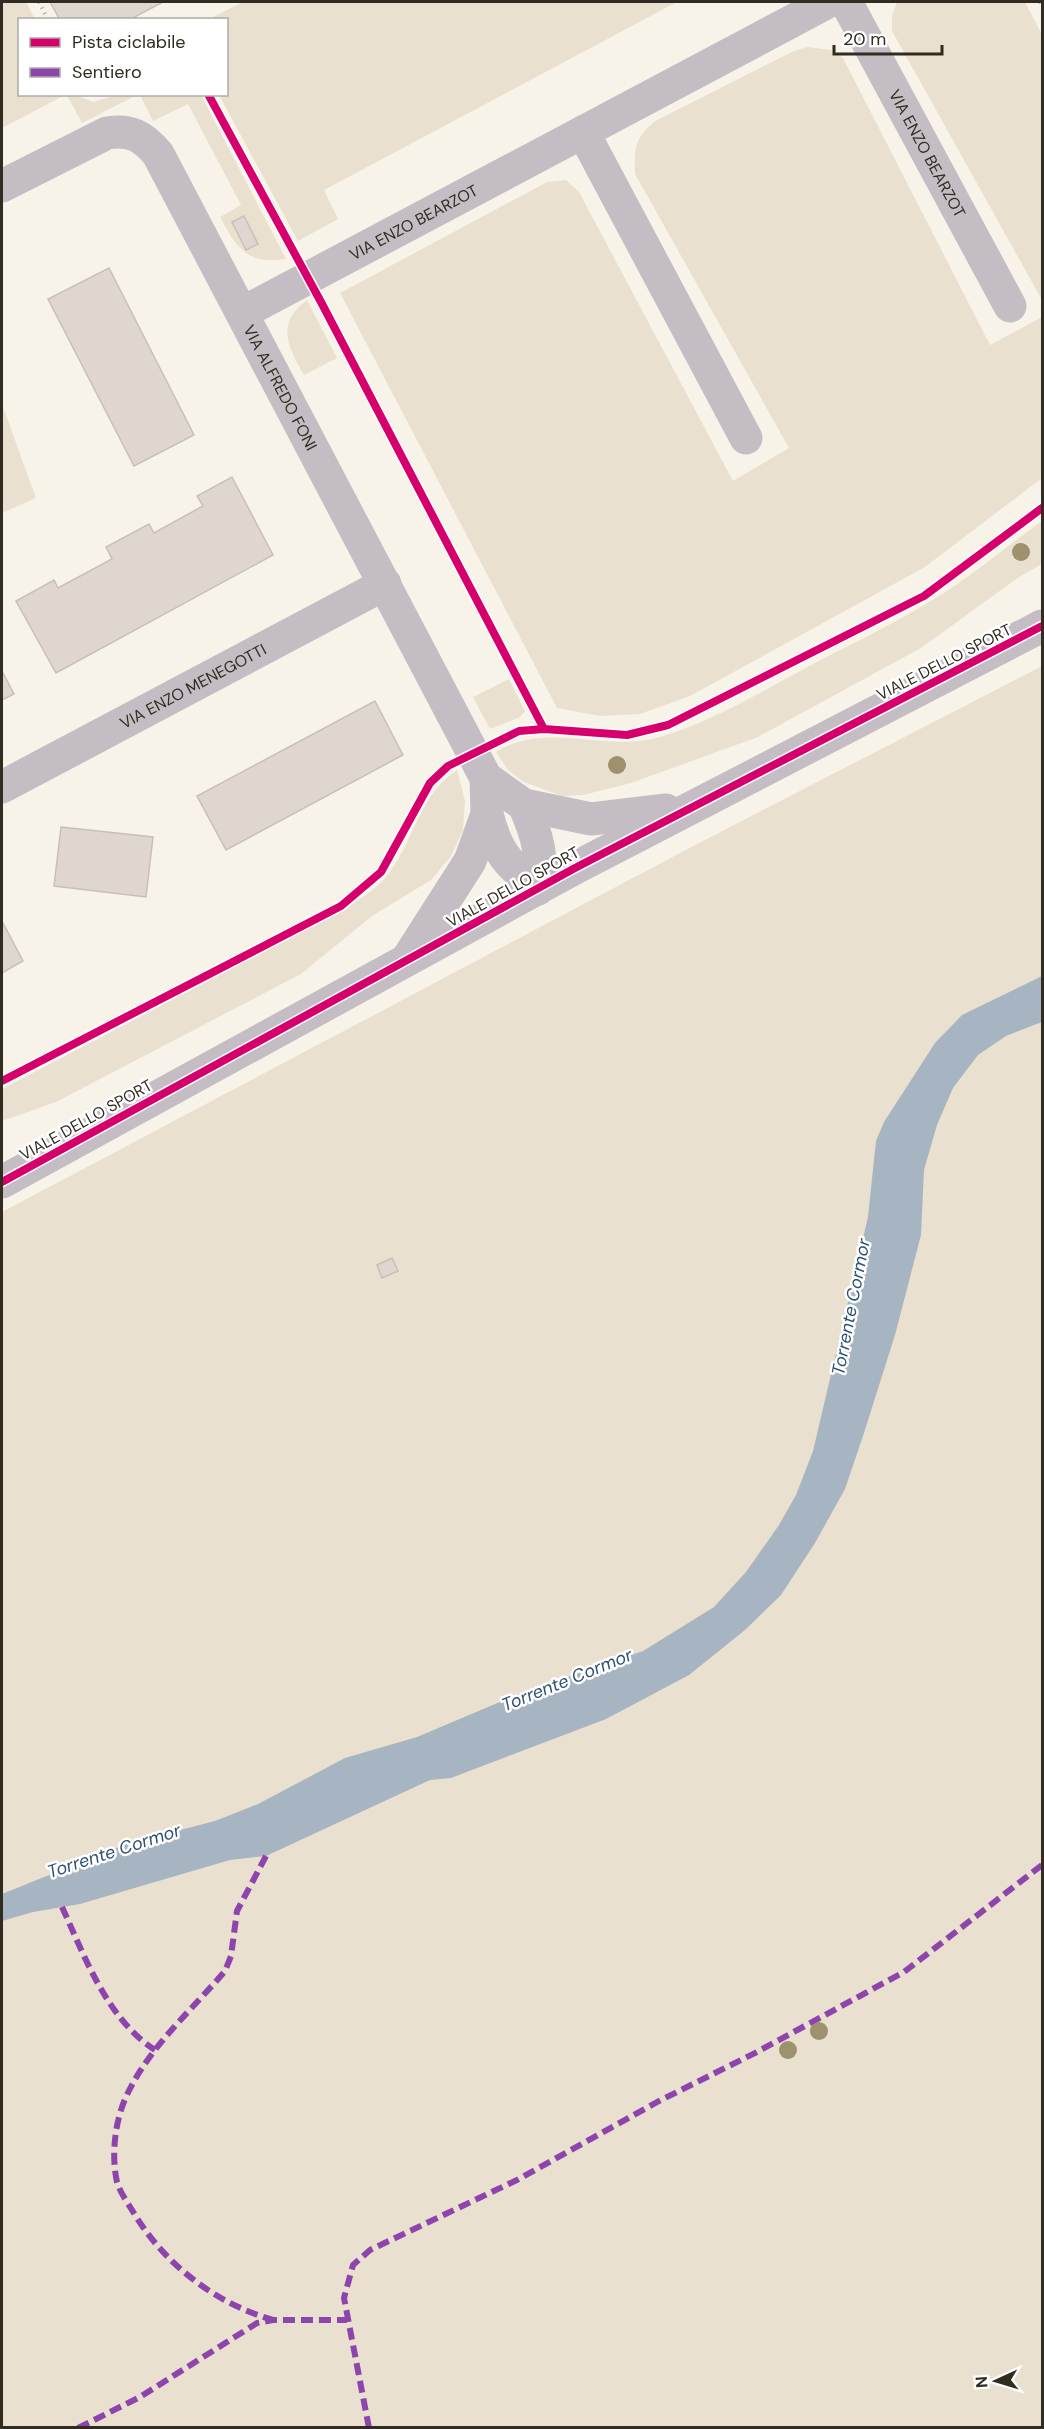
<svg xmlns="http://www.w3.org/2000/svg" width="1044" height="2429" font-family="'DM Sans',sans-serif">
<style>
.green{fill:#e9e0cf}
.water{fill:#a7b5c2}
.building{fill:#ded6cf;stroke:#c8bfb9;stroke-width:1.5}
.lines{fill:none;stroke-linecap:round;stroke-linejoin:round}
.path{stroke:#bbb5b7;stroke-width:4;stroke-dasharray:1.5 4.5;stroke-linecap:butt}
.minor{stroke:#c4bdc4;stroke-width:33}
.quiet{stroke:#8e44ad;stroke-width:6;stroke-dasharray:12 6;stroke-linecap:butt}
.cycleway-casing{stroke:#fff;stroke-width:11}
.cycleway{stroke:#d6006c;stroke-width:8}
.tree{fill:#9d916e}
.labels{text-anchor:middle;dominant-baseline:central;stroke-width:5;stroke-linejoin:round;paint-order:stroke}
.street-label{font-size:16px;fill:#312c21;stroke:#fff}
.water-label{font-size:18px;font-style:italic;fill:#2d5073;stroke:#fff}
</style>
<rect width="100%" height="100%" fill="#f8f3e9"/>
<!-- green -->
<path class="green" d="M 2,2 L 26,2 L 35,19 L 20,20 L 20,94 L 65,95 L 2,128 Z
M 243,2 L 677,2 L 324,190 L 338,219 L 298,241 L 219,95 L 226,94 L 226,20 L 209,19 Z
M 897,2 L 1025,2 L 1042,35 L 1042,300 L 892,31 L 892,16 Z
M 808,47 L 831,50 L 843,58 L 990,345 L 1042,317 L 1042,478 L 925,567 L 690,696 L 640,714 L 600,716 L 557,708 L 340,293 L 547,182 L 566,180 L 579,192 L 733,481 L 789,448 L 635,174 C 634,148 635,138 655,121 L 794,51 Z
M 67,95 L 76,95 L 93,102 L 117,95 L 137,95 L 82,123 Z
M 140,95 L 201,95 L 286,259 C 247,265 237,248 220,217 L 241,205 L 188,104 L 153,121 Z
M 307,300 L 337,358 L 304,375 C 288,347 275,323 307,300 Z
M 2,404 L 36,498 L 2,513 Z
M 1042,521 L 1042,564 L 1019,577 L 921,648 L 758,737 L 631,783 L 583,795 L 562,796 L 524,782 L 508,770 L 496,752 C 547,720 605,753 660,737 C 710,722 754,696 800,671 C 845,647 892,625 936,598 C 973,575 1007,546 1042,521 Z
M 1042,666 L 1042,2427 L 2,2428 L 2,1212 L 699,843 Z
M 509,679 L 525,711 L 520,717 L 490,729 L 473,697 Z
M 457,770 L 465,801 L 463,830 L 451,856 L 431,880 L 372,916 L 301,974 L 56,1102 L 2,1121 L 2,1089 L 338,913 C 356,901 376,891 389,873 C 415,839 419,795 457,770 Z"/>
<!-- water -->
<path class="water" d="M 1042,976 L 1042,1022 L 1006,1036 L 978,1055 L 953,1088 L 937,1125 L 924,1170 L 921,1235 L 895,1335 L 864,1433 L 845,1489 L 815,1543 L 781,1595 L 745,1630 L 689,1675 L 606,1719 L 451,1778 L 430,1780 L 266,1856 L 230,1860 L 80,1904 L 33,1912 L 2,1921 L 2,1894 L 126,1844 L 215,1821 L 258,1804 L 345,1758 L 417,1737 L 521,1693 L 643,1651 L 714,1607 L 746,1572 L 779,1525 L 796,1495 L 813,1451 L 868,1217 L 876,1141 L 884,1122 L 935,1043 L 962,1015 Z"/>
<!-- building -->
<path class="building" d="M 50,2 L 163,2 L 129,20 L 60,20 Z
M 244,216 L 258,244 L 246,250 L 232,222 Z
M 109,268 L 194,435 L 134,466 L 48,299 Z
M 232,477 L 273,555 L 56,673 L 16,601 L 54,580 L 58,588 L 112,559 L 106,547 L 149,524 L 154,533 L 203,506 L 197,496 Z
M 2,671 L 14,694 L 2,700 Z
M 375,701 L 403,755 L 226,850 L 197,796 Z
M 61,827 L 153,837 L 146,897 L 54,886 Z
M 2,921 L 23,961 L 2,973 Z
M 392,1258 L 398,1271 L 382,1278 L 377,1265 Z"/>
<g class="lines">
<!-- path -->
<path class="path" d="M 39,2 L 48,20
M 1040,2 L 1042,5
M 208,94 L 291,247
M 324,308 L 544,729
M 504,736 L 532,729 L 627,735 L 668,725 L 924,596 L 1042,508
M 2,1081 L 341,906 L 381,872 L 430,783 L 443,770"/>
<!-- minor -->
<g class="minor">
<path id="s1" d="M 846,2 L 1010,306"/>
<path d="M 583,132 L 746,438"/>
<path id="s2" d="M 2,186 L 107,133 C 130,129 143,136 158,154 L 486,778 L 487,814 L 470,861 L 408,958"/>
<path id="s3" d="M 242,313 L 828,2"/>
<path d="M 486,778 L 524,805 L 591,819 L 666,810"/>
<path id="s4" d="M 2,787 L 385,584"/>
<path d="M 487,814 C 497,854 508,863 538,889 C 544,858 537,834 524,805"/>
<path d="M 2,1182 L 575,868 L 1042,626"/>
</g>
<!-- quiet -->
<path class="quiet" d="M 266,1856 L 237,1911 L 231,1956 L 225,1971 C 191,2011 148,2048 126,2097 C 115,2121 111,2155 117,2182 C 120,2192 127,2202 132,2210 C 163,2263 214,2303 273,2320
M 62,1907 C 85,1957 107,2019 155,2050
M 78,2428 L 140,2397 L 257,2323 L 273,2320 L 347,2320
M 369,2428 L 344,2298 L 353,2265 L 370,2250 L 517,2180 L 659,2101 L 757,2052 L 904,1972 L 1042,1865"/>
<!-- cycleway casing -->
<g class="cycleway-casing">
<path id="cycleway" d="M 208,94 L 321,302 L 544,729
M 2,1081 L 341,906 L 381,872 L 430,783 L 448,766 L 519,731 L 544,729 L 627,735 L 668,725 L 924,596 L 1042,508
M 2,1182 L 575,868 L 1042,626"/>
</g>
<!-- cycleway -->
<use href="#cycleway" class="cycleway"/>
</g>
<!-- trees -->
<g class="tree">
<circle cx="1021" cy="552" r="9"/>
<circle cx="617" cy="765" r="9"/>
<circle cx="819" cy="2031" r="9"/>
<circle cx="788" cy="2050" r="9"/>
</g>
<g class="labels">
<!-- street labels -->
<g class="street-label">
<text stroke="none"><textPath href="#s1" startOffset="172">VIA ENZO BEARZOT</textPath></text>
<text stroke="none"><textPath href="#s3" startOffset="194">VIA ENZO BEARZOT</textPath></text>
<text stroke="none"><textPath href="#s2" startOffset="440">VIA ALFREDO FONI</textPath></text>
<text transform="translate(944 662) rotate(-27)">VIALE DELLO SPORT</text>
<text stroke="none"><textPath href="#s4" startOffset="216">VIA ENZO MENEGOTTI</textPath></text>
<text transform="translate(513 887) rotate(-29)">VIALE DELLO SPORT</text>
<text transform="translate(86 1120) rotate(-29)">VIALE DELLO SPORT</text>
</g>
<!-- water labels -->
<g class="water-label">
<text transform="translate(851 1307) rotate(-79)">Torrente Cormor</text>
<text transform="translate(567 1680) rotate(-22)">Torrente Cormor</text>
<text transform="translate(114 1851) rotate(-18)">Torrente Cormor</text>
</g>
</g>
<!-- border -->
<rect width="1044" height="2429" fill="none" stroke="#312c21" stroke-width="6"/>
<!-- legend -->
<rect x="18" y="18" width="210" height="78" fill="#ffffff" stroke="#adaba6" stroke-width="1.5"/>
<rect x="30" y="38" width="30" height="9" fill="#d6006c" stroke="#adaba6" stroke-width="1.5"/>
<text x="72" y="48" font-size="18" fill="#312c21">Pista ciclabile</text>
<rect x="30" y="68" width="30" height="9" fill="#8e44ad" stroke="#adaba6" stroke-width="1.5"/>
<text x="72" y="78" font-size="18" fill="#312c21">Sentiero</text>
<!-- north arrow -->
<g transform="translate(996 2381) rotate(266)" stroke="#ffffff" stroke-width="4.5" paint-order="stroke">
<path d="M0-4.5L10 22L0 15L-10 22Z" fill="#312c21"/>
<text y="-9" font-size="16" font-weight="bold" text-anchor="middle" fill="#312c21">N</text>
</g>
<!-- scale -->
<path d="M834 45v9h108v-9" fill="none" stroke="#312c21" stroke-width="3"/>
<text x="843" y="45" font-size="18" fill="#312c21" stroke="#ffffff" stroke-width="4.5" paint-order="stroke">20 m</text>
</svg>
